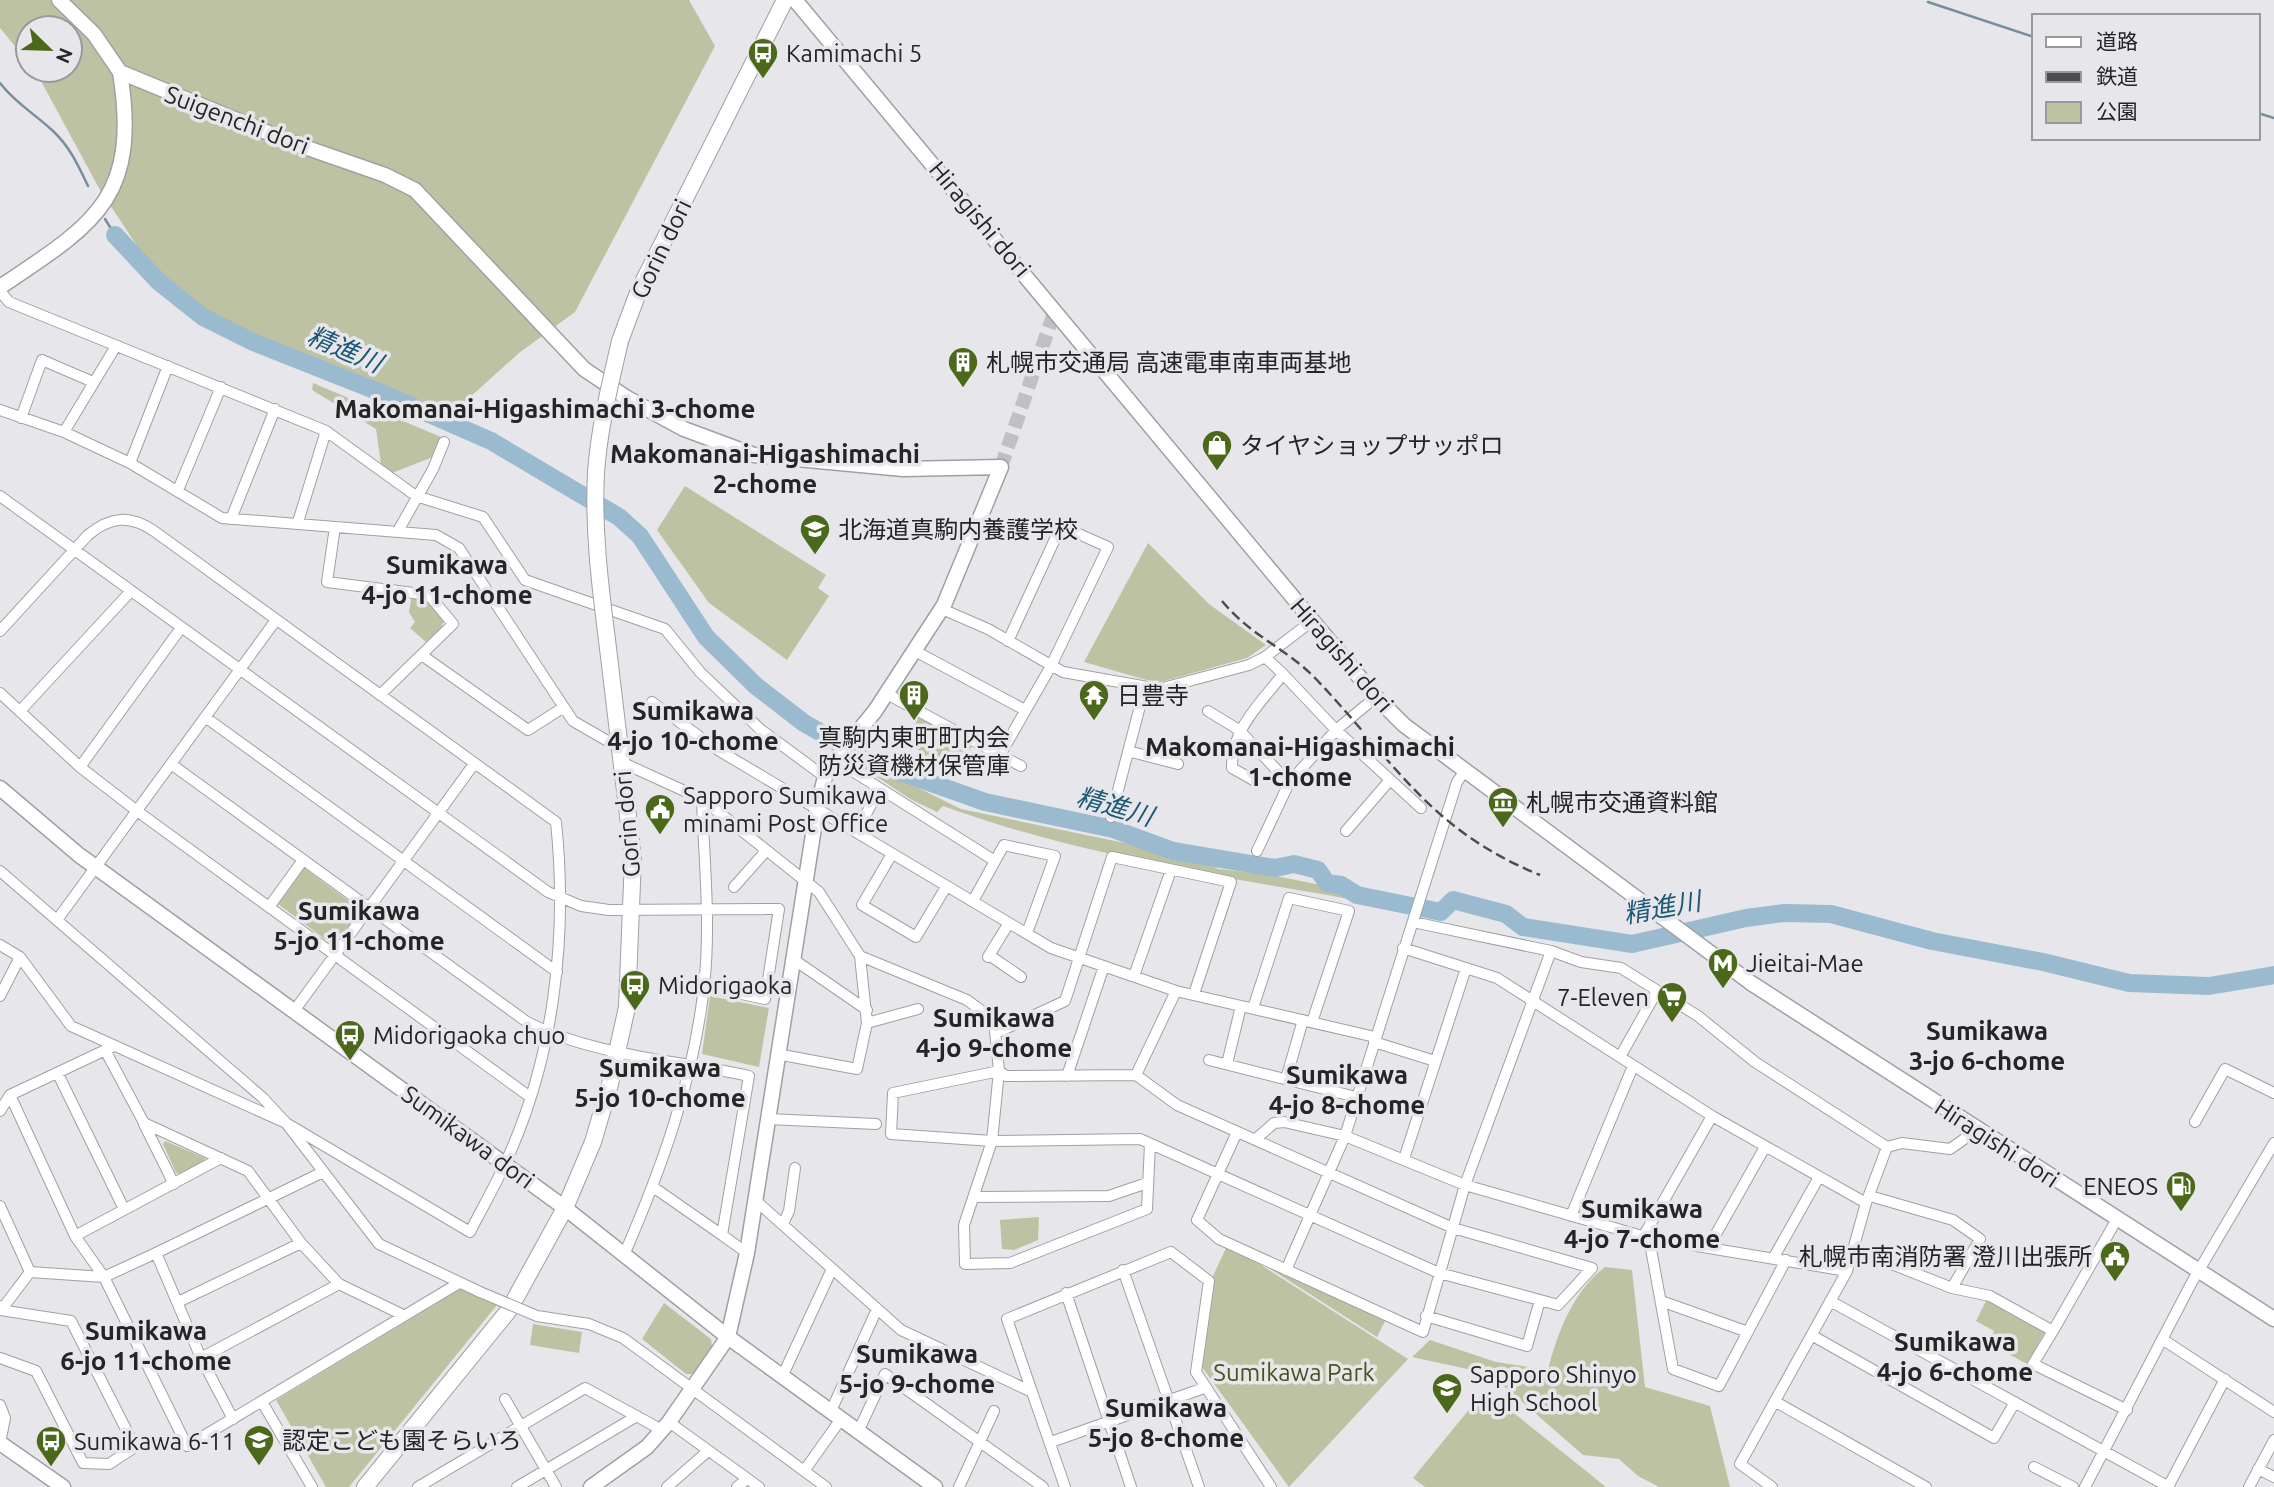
<svg xmlns="http://www.w3.org/2000/svg" width="2274" height="1487" font-family="Ubuntu,'Noto Sans JP',sans-serif">
<style>
.green{fill:#bdc3a2}
.lines{fill:none;stroke-linecap:round;stroke-linejoin:round}
.stream{stroke:#778e9c;stroke-width:2.5}
.river{stroke:#9abbcf;stroke-width:18}
.secondary-tunnel{stroke:#c0c0c4;stroke-width:14;stroke-dasharray:14 7;stroke-linecap:butt}
.street-casing{stroke:#a0a0a4;stroke-width:12}
.secondary-casing{stroke:#a0a0a4;stroke-width:17}
.primary-casing{stroke:#a0a0a4;stroke-width:18}
.street{stroke:#fff;stroke-width:10}
.secondary{stroke:#fff;stroke-width:14}
.primary{stroke:#fff;stroke-width:16}
.rail{stroke:#4d4d4f;stroke-width:2.5;stroke-dasharray:10 5;stroke-linecap:butt}
.street-bridge-casing{stroke:#a0a0a4;stroke-width:12;stroke-linecap:butt}
.primary-bridge-casing{stroke:#a0a0a4;stroke-width:18;stroke-linecap:butt}
.street-bridge{stroke:#fff;stroke-width:10}
.primary-bridge{stroke:#fff;stroke-width:16}
.labels{text-anchor:middle;dominant-baseline:central;stroke-width:7;stroke-linejoin:round;paint-order:stroke}
.poi-label{font-size:24px;fill:#252526;stroke:#e7e7eb;text-anchor:start}
.street-label{font-size:24px;fill:#252526;stroke:#e7e7eb}
.park-label{font-size:24px;fill:#4c521d;stroke:#e7e7eb}
.water-label{font-size:26px;font-style:italic;fill:#1d5875;stroke:#e7e7eb}
.neighbourhood-label{font-size:26px;font-weight:bold;fill:#252526;stroke:#e7e7eb}
</style>
<rect width="100%" height="100%" fill="#e7e7eb"/>
<!-- green -->
<path class="green" d="M 0,0 L 689,0 L 715,46 L 575,312 L 519,353 L 448,417 L 250,336 L 185,300 L 153,270 L 100,190 L 35,70 L 70,70 L 70,28 L 28,28 L 28,62 L 0,28 Z
M 313,383 L 441,437 L 433,457 L 392,473 L 381,464 L 376,429 L 312,390 Z
M 685,486 L 826,575 L 818,588 L 829,596 L 787,660 L 709,603 L 657,530 Z
M 1148,543 L 1209,604 L 1266,645 L 1247,658 L 1157,683 L 1084,662 Z
M 412,594 L 427,597 L 445,618 L 441,628 L 426,642 L 410,628 L 415,622 L 409,612 Z
M 921,713 L 974,742 L 956,775 L 926,761 L 919,750 L 885,734 L 894,725 L 912,730 Z
M 850,754 L 961,809 L 1202,859 L 1218,869 L 1266,874 L 1414,904 L 1411,912 C 1340,895 1268,886 1196,872 C 1110,855 1025,836 943,806 L 937,812 L 912,800 L 848,758 Z
M 304,868 L 361,910 L 334,946 L 278,904 Z
M 710,996 L 769,1008 L 759,1067 L 702,1054 Z
M 165,1141 L 205,1158 L 204,1162 L 180,1174 L 176,1173 L 163,1144 Z
M 1039,1217 L 1038,1240 L 1014,1250 L 1002,1249 L 1000,1220 Z
M 1228,1244 L 1408,1359 L 1289,1487 L 1202,1367 L 1212,1278 Z
M 1272,1262 L 1387,1317 L 1377,1337 L 1269,1268 Z
M 1605,1267 L 1632,1270 L 1645,1387 L 1710,1406 L 1730,1487 L 1659,1487 L 1638,1476 L 1619,1459 L 1583,1455 L 1490,1374 L 1412,1357 L 1430,1340 L 1496,1362 L 1548,1370 C 1557,1333 1574,1290 1605,1267 Z
M 462,1288 L 497,1305 L 349,1487 L 326,1487 L 276,1400 Z
M 1987,1299 L 2046,1330 L 2027,1364 L 1988,1343 L 1994,1331 L 1976,1321 Z
M 664,1303 L 711,1339 L 712,1347 L 694,1374 L 686,1374 L 642,1339 Z
M 533,1324 L 582,1332 L 579,1353 L 530,1345 Z
M 1485,1390 L 1606,1487 L 1425,1487 L 1413,1478 Z"/>
<g class="lines">
<!-- stream -->
<path class="stream" d="M 1928,2 L 2034,37
M 0,83 C 15,103 35,114 53,131 C 70,147 78,165 88,186
M 2258,113 L 2274,118
M 105,219 L 115,235"/>
<!-- river -->
<path class="river" d="M 115,235 L 159,282 L 203,317 L 253,342 L 379,392 L 491,441 L 619,517 L 640,536 L 706,637 L 756,686 L 804,723 L 872,762 L 985,802 L 1113,829 L 1173,851 L 1275,868 L 1294,864 L 1318,870 L 1327,883 L 1341,885 L 1357,895 L 1441,912 L 1453,900 L 1506,914 L 1523,927 L 1632,944 L 1746,918 L 1784,913 L 1831,914 L 1932,941 L 2043,962 L 2129,983 L 2209,986 L 2274,975"/>
<!-- secondary-tunnel -->
<path class="secondary-tunnel" d="M 1001,467 L 1055,310"/>
<!-- street casing -->
<g class="street-casing">
<path id="street" d="M 0,291 L 9,302 L 326,431 L 416,496 L 483,517 L 525,580 L 665,629 L 700,672 L 760,729 L 825,777
M 0,410 L 64,432 L 130,463 L 222,518 L 436,535 L 459,548 L 573,721 L 618,747
M 21,418 L 42,360 L 93,382
M 64,432 L 116,346
M 130,463 L 168,366
M 178,490 L 221,387
M 0,496 L 548,892 L 581,906 L 609,910 L 779,909 L 765,999 L 704,986
M 231,519 L 275,409
M 298,522 L 326,431
M 335,527 L 327,582 L 429,595 L 453,624 L 380,695
M 398,531 L 433,469 L 444,442
M 942,609 L 988,629 L 1063,672 L 1159,689 L 1249,665 L 1265,657 L 1312,621
M 0,631 L 88,535 C 111,516 130,515 154,531 L 556,822 C 568,938 554,1060 504,1166 C 494,1188 481,1210 470,1232 L 286,1123 L 263,1098 L 0,871
M 915,651 L 1025,710
M 423,656 L 528,730 L 564,707
M 1283,674 L 1336,730 L 1421,808
M 0,693 L 80,767 L 137,811 L 530,1097
M 887,694 L 1000,755 L 1051,666 L 1108,547 L 1061,526 L 1008,641
M 652,702 L 718,750 L 1051,948 L 1176,991 L 1375,1037
M 20,711 L 131,591
M 1208,711 L 1239,730 L 1289,783 L 1336,730 L 1376,697
M 205,717 L 557,972
M 1128,751 L 1178,764
M 1000,755 L 1021,766
M 835,760 L 995,861 L 1004,845 L 1055,856 L 1027,933
M 621,762 L 702,799 L 819,892 L 860,956 L 867,1023 L 857,1069 L 777,1054
M 171,764 L 527,1022 C 593,1056 677,1060 749,1076 L 722,1235 L 653,1187
M 80,767 L 181,628
M 1255,781 L 1232,768 C 1231,729 1261,703 1283,674 L 1265,657
M 1111,817 L 1145,687
M 857,831 L 879,790
M 1346,831 L 1390,780
M 1257,851 L 1289,783
M 892,854 L 862,905 L 916,937 L 946,887
M 734,887 L 765,852
M 973,901 L 995,861
M 269,907 L 303,860
M 57,920 L 276,620
M 0,945 L 20,957 L 71,1026 L 286,1123 L 379,1244 L 480,1292
M 1403,948 L 1497,978 L 1712,1116 L 1866,1203
M 1551,951 L 1581,962 L 1621,968 L 1698,1016 L 1755,1062 L 1887,1147 L 1866,1203 L 1847,1271 L 1740,1464 L 1772,1487
M 989,955 L 1021,977
M 860,956 L 967,1000 L 994,1020 L 999,1071 L 992,1141 L 964,1225 L 965,1264 L 1010,1263 L 1147,1209 L 1150,1144
M 988,957 L 1009,923
M 793,959 L 867,1010
M 1134,976 L 1171,870
M 0,996 L 20,957
M 1253,1008 L 1289,898 L 1349,911 L 1312,1022
M 294,1011 L 474,764
M 867,1023 L 918,1009
M 996,1033 L 1065,1001 L 1112,857 L 1231,882 L 1194,994
M 1374,1042 L 1435,1061
M 114,1046 L 10,1095 L 75,1236 L 104,1277 L 187,1446 L 459,1283
M 105,1050 L 144,1123 L 248,1171 L 301,1243 L 339,1284 L 403,1315
M 1620,1057 L 1657,991
M 1209,1060 L 1356,1097
M 1227,1064 L 1241,1006
M 58,1074 L 124,1209
M 1136,1075 L 1176,991
M 1067,1076 L 1104,966
M 1286,1079 L 1303,1020
M 0,1111 L 10,1095
M 768,1119 L 876,1124
M 2195,1122 L 2225,1069 L 2274,1093
M 144,1124 L 174,1184
M 1237,1132 L 1197,1220 L 1219,1239 L 1423,1332 L 1465,1185 L 1551,951 L 1413,922
M 1257,1138 L 1274,1123 L 1284,1122 L 1345,1136 L 1465,1185 L 1649,1238 L 1847,1271
M 1887,1147 L 1902,1143 L 1950,1149 L 1977,1130
M 1404,1159 L 1466,968
M 1870,1196 L 1953,1220 L 1980,1239 L 1952,1288
M 974,1197 L 1109,1196 L 1147,1183
M 755,1200 L 901,1330 L 1032,1392 L 1065,1487
M 0,1206 L 30,1272 L 2,1309 L 0,1306
M 1571,1216 L 1633,1066
M 783,1224 L 789,1211 L 795,1168
M 722,1235 L 747,1253
M 75,1236 L 221,1158
M 1643,1237 L 1712,1116
M 1649,1238 L 1673,1369 L 1719,1386 L 1786,1260
M 1708,1248 L 1765,1147
M 1854,1249 L 1952,1288 L 1990,1296 L 2053,1331 L 2033,1364 L 2127,1410
M 156,1253 L 323,1172
M 624,1255 C 661,1170 694,1079 704,986 C 711,925 704,861 702,799
M 1774,1257 L 1819,1177
M 1123,1270 L 1199,1487
M 1286,1270 L 1345,1136 L 1457,782 L 1464,772
M 30,1272 L 104,1277 L 156,1253 L 201,1358 L 339,1284
M 1066,1293 L 1131,1487
M 1661,1301 L 1748,1332
M 1830,1301 L 2169,1487
M 178,1302 L 301,1243
M 0,1310 L 71,1321 L 135,1447 L 109,1464 L 83,1463 L 36,1371 L 0,1358
M 537,1316 L 589,1324 L 623,1338 L 826,1487
M 1426,1316 L 1527,1346 L 1540,1300 L 1439,1273 L 1140,1139 L 992,1141 L 891,1134 L 893,1093 L 999,1071 L 1006,1076 L 1136,1075 L 1177,1105 L 1453,1228 L 1592,1268 L 1558,1305 L 1540,1300
M 2053,1331 L 2117,1219
M 1813,1336 L 1994,1438 L 2015,1402
M 2162,1339 L 2274,1412
M 201,1358 L 233,1419
M 782,1377 L 832,1269
M 1032,1392 L 1007,1319 L 1171,1252 L 1209,1281 L 1196,1372 L 1271,1487
M 505,1399 L 556,1487
M 262,1402 L 312,1487
M 1776,1402 L 1926,1487
M 0,1405 L 5,1418 L 0,1443
M 831,1411 L 877,1309
M 669,1422 L 759,1487
M 858,1432 L 885,1374 L 1043,1487
M 1051,1442 L 1204,1388
M 2034,1467 L 2073,1487
M 2258,1469 L 2274,1477
M 804,1471 L 841,1419
M 418,1487 L 585,1388 L 662,1430
M 517,1487 L 637,1416
M 667,1487 L 708,1451
M 737,1487 L 747,1479
M 959,1487 L 994,1411
M 2085,1487 L 2192,1282 L 2274,1143
M 2168,1487 L 2225,1379
M 2249,1487 L 2274,1440"/>
</g>
<!-- secondary casing -->
<g class="secondary-casing">
<path id="secondary" d="M 59,0 L 94,34 L 120,72
M 795,0 L 1376,697 L 1404,725 L 1751,983 L 2274,1319
M 0,287 C 96,223 140,198 120,72 L 293,143 L 385,175 L 415,190 L 584,369 L 627,398 L 684,429 L 754,455 L 903,469 L 1001,467 L 944,605 L 875,711 L 835,760 L 825,777 L 817,809 L 747,1253 L 728,1337 L 669,1422 L 647,1447 L 591,1487
M 0,788 L 79,855 L 565,1208 L 728,1337 L 935,1487
M 0,1443 L 63,1487"/>
</g>
<!-- primary casing -->
<g class="primary-casing">
<path id="primary" d="M 620,341 L 639,290 L 785,0
M 365,1487 L 509,1310 L 565,1208 L 593,1142 L 610,1084 L 627,1007 L 633,858 L 607,640"/>
</g>
<!-- street -->
<use href="#street" class="street"/>
<!-- secondary -->
<use href="#secondary" class="secondary"/>
<!-- primary -->
<use href="#primary" class="primary"/>
<!-- rail -->
<path class="rail" d="M 1222,601 C 1252,637 1286,648 1316,679 C 1394,761 1429,830 1540,875"/>
<!-- street-bridge casing -->
<g class="street-bridge-casing">
<path id="street-bridge" d="M 480,1292 L 537,1316"/>
</g>
<!-- primary-bridge casing -->
<g class="primary-bridge-casing">
<path id="primary-bridge" d="M 607,640 C 600,585 593,529 596,473 C 599,428 610,385 620,341"/>
</g>
<!-- street-bridge -->
<use href="#street-bridge" class="street-bridge"/>
<!-- primary-bridge -->
<use href="#primary-bridge" class="primary-bridge"/>
</g>
<!-- icons -->
<defs>
<g id="bus-pin" transform="scale(1.575)"><path d="M0 17L-7.5 6A9.5 9.5 0 1 1 7.5 6Z" fill="#4b681b" stroke="#e7e7eb"/><path d="M-5-6H5V4H4V6H2V4H-2V6H-4V4H-5ZM-3.5-4V0h7V-4ZM-3.5 1.2v1.5H-2V1.2ZM2 1.2v1.5H3.5V1.2Z" fill="#fff"/></g>
<g id="building-pin" transform="scale(1.575)"><path d="M0 17L-7.5 6A9.5 9.5 0 1 1 7.5 6Z" fill="#4b681b" stroke="#e7e7eb"/><path d="M-4-6H4V6H1V3H-1V6H-4ZM-2.5-4.3h1.7v1.8h-1.7ZM.8-4.3h1.7v1.8H.8ZM-2.5-1h1.7V.8h-1.7ZM.8-1h1.7V.8H.8Z" fill="#fff"/></g>
<g id="shop-pin" transform="scale(1.575)"><path d="M0 17L-7.5 6A9.5 9.5 0 1 1 7.5 6Z" fill="#4b681b" stroke="#e7e7eb"/><path d="M-5-2.5h2.3a2.7 3.5 0 0 1 5.4 0H5L5.5 6h-11ZM-1.5-2.5h3a1.5 2.3 0 0 0-3 0Z" fill="#fff"/></g>
<g id="school-pin" transform="scale(1.575)"><path d="M0 17L-7.5 6A9.5 9.5 0 1 1 7.5 6Z" fill="#4b681b" stroke="#e7e7eb"/><path d="M0-5L7-2L0 1L-7-2ZM-4 1L0 2.5L4 1V4Q0 6-4 4Z" fill="#fff"/></g>
<g id="temple-pin" transform="scale(1.575)"><path d="M0 17L-7.5 6A9.5 9.5 0 1 1 7.5 6Z" fill="#4b681b" stroke="#e7e7eb"/><path d="M0-6L5-2H3V0L6.5 2.5H4V6H1.5V3h-3V6H-4V2.5H-6.5L-3 0V-2H-5Z" fill="#fff"/></g>
<g id="museum-pin" transform="scale(1.575)"><path d="M0 17L-7.5 6A9.5 9.5 0 1 1 7.5 6Z" fill="#4b681b" stroke="#e7e7eb"/><path d="M0-6L6-3V-2H-6V-3ZM-5-1h2V3h-2ZM-1-1h2V3h-2ZM3-1h2V3H3ZM-6 4H6V6H-6Z" fill="#fff"/></g>
<g id="civic-pin" transform="scale(1.575)"><path d="M0 17L-7.5 6A9.5 9.5 0 1 1 7.5 6Z" fill="#4b681b" stroke="#e7e7eb"/><path d="M-.6-6.5H3V-4.5H.6V-3L4-1V1h2V6H-6V1h2V-1L-.6-3ZM-1.2 2.5V6h2.4V2.5Z" fill="#fff"/></g>
<g id="metro-pin" transform="scale(1.575)"><path d="M0 17L-7.5 6A9.5 9.5 0 1 1 7.5 6Z" fill="#4b681b" stroke="#e7e7eb"/><path d="M-5.5 5V-5H-3L0 0L3-5H5.5V5H3V-.5L0 4L-3-.5V5Z" fill="#fff"/></g>
<g id="supermarket-pin" transform="scale(1.575)"><path d="M0 17L-7.5 6A9.5 9.5 0 1 1 7.5 6Z" fill="#4b681b" stroke="#e7e7eb"/><path d="M-6-5.5h2.5l.6 2H6L4.5 2H-2.5L-4.4-4H-6ZM-1.5 3.2a1.3 1.3 0 1 0 .1 0ZM3 3.2a1.3 1.3 0 1 0 .1 0Z" fill="#fff"/></g>
<g id="fuel-pin" transform="scale(1.575)"><path d="M0 17L-7.5 6A9.5 9.5 0 1 1 7.5 6Z" fill="#4b681b" stroke="#e7e7eb"/><path d="M-5.5-6h7V0h2V4h1.3V-2.5L3-4.5l.8-.8L6-3V5H2.5V1h-1V6h-7ZM-4.2-4.7v3.2H.2V-4.7Z" fill="#fff"/></g>
</defs>
<g fill-rule="evenodd">
<use href="#bus-pin" x="763" y="53"/>
<use href="#building-pin" x="963" y="362"/>
<use href="#shop-pin" x="1217" y="445"/>
<use href="#school-pin" x="815" y="529"/>
<use href="#building-pin" x="914" y="695"/>
<use href="#temple-pin" x="1094" y="695"/>
<use href="#museum-pin" x="1503" y="802"/>
<use href="#civic-pin" x="660" y="809"/>
<use href="#metro-pin" x="1723" y="963"/>
<use href="#bus-pin" x="635" y="985"/>
<use href="#supermarket-pin" x="1672" y="997"/>
<use href="#bus-pin" x="350" y="1035"/>
<use href="#fuel-pin" x="2181" y="1186"/>
<use href="#civic-pin" x="2115" y="1256"/>
<use href="#school-pin" x="1447" y="1388"/>
<use href="#school-pin" x="259" y="1440"/>
<use href="#bus-pin" x="51" y="1441"/>
</g>
<g class="labels">
<!-- poi labels -->
<g class="poi-label">
<text x="786" y="53">Kamimachi 5</text>
<text x="986" y="362">札幌市交通局 高速電車南車両基地</text>
<text x="1240" y="445">タイヤショップサッポロ</text>
<text x="838" y="529">北海道真駒内養護学校</text>
<text x="1117" y="695">日豊寺</text>
<text x="914" y="737" text-anchor="middle">真駒内東町町内会<tspan x="914" dy="28">防災資機材保管庫</tspan></text>
<text x="683" y="795">Sapporo Sumikawa<tspan x="683" dy="28">minami Post Office</tspan></text>
<text x="1526" y="802">札幌市交通資料館</text>
<text x="1746" y="963">Jieitai-Mae</text>
<text x="658" y="985">Midorigaoka</text>
<text x="1649" y="997" text-anchor="end">7-Eleven</text>
<text x="373" y="1035">Midorigaoka chuo</text>
<text x="2158" y="1186" text-anchor="end">ENEOS</text>
<text x="2092" y="1256" text-anchor="end">札幌市南消防署 澄川出張所</text>
<text x="1470" y="1374">Sapporo Shinyo<tspan x="1470" dy="28">High School</tspan></text>
<text x="282" y="1440">認定こども園そらいろ</text>
<text x="74" y="1441">Sumikawa 6-11</text>
</g>
<!-- street labels -->
<g class="street-label">
<text transform="translate(237 120) rotate(21)">Suigenchi dori</text>
<text transform="translate(980 219) rotate(50)">Hiragishi dori</text>
<text transform="translate(661 249) rotate(-64)">Gorin dori</text>
<text transform="translate(1342 655) rotate(49)">Hiragishi dori</text>
<text transform="translate(627 824) rotate(-95)">Gorin dori</text>
<text transform="translate(468 1137) rotate(36)">Sumikawa dori</text>
<text transform="translate(1997 1143) rotate(33)">Hiragishi dori</text>
</g>
<!-- park labels -->
<g class="park-label">
<text x="1294" y="1372">Sumikawa Park</text>
</g>
<!-- water labels -->
<g class="water-label">
<text transform="translate(345 349) rotate(23)">精進川</text>
<text transform="translate(1115 806) rotate(16)">精進川</text>
<text transform="translate(1662 907) rotate(-10)">精進川</text>
</g>
<!-- neighbourhood labels -->
<g class="neighbourhood-label">
<text x="545" y="408">Makomanai-Higashimachi 3-chome</text>
<text x="765" y="453">Makomanai-Higashimachi<tspan x="765" dy="30">2-chome</tspan></text>
<text x="447" y="564">Sumikawa<tspan x="447" dy="30">4-jo 11-chome</tspan></text>
<text x="693" y="710">Sumikawa<tspan x="693" dy="30">4-jo 10-chome</tspan></text>
<text x="1300" y="746">Makomanai-Higashimachi<tspan x="1300" dy="30">1-chome</tspan></text>
<text x="359" y="910">Sumikawa<tspan x="359" dy="30">5-jo 11-chome</tspan></text>
<text x="994" y="1017">Sumikawa<tspan x="994" dy="30">4-jo 9-chome</tspan></text>
<text x="1987" y="1030">Sumikawa<tspan x="1987" dy="30">3-jo 6-chome</tspan></text>
<text x="660" y="1067">Sumikawa<tspan x="660" dy="30">5-jo 10-chome</tspan></text>
<text x="1347" y="1074">Sumikawa<tspan x="1347" dy="30">4-jo 8-chome</tspan></text>
<text x="1642" y="1208">Sumikawa<tspan x="1642" dy="30">4-jo 7-chome</tspan></text>
<text x="146" y="1330">Sumikawa<tspan x="146" dy="30">6-jo 11-chome</tspan></text>
<text x="1955" y="1341">Sumikawa<tspan x="1955" dy="30">4-jo 6-chome</tspan></text>
<text x="917" y="1353">Sumikawa<tspan x="917" dy="30">5-jo 9-chome</tspan></text>
<text x="1166" y="1407">Sumikawa<tspan x="1166" dy="30">5-jo 8-chome</tspan></text>
</g>
</g>
<!-- legend -->
<rect x="2032" y="14" width="228" height="126" fill="#e7e7eb" stroke="#99999c" stroke-width="2"/>
<rect x="2046" y="37" width="35" height="10" fill="#ffffff" stroke="#99999c" stroke-width="2"/>
<text x="2096" y="49" font-size="21" fill="#252526">道路</text>
<rect x="2046" y="72" width="35" height="10" fill="#4d4d4f" stroke="#99999c" stroke-width="2"/>
<text x="2096" y="84" font-size="21" fill="#252526">鉄道</text>
<rect x="2046" y="102" width="35" height="21" fill="#bdc3a2" stroke="#99999c" stroke-width="2"/>
<text x="2096" y="119" font-size="21" fill="#252526">公園</text>
<!-- north arrow -->
<g transform="translate(49 49) rotate(113)"><circle r="33" fill="#e7e7eb" stroke="#99999c" stroke-width="2"/>
<path d="M0-5L12 26L0 18L-12 26Z" fill="#4b681b"/>
<text y="-10" font-size="19" font-weight="bold" text-anchor="middle" fill="#252526">N</text>
</g>
</svg>
